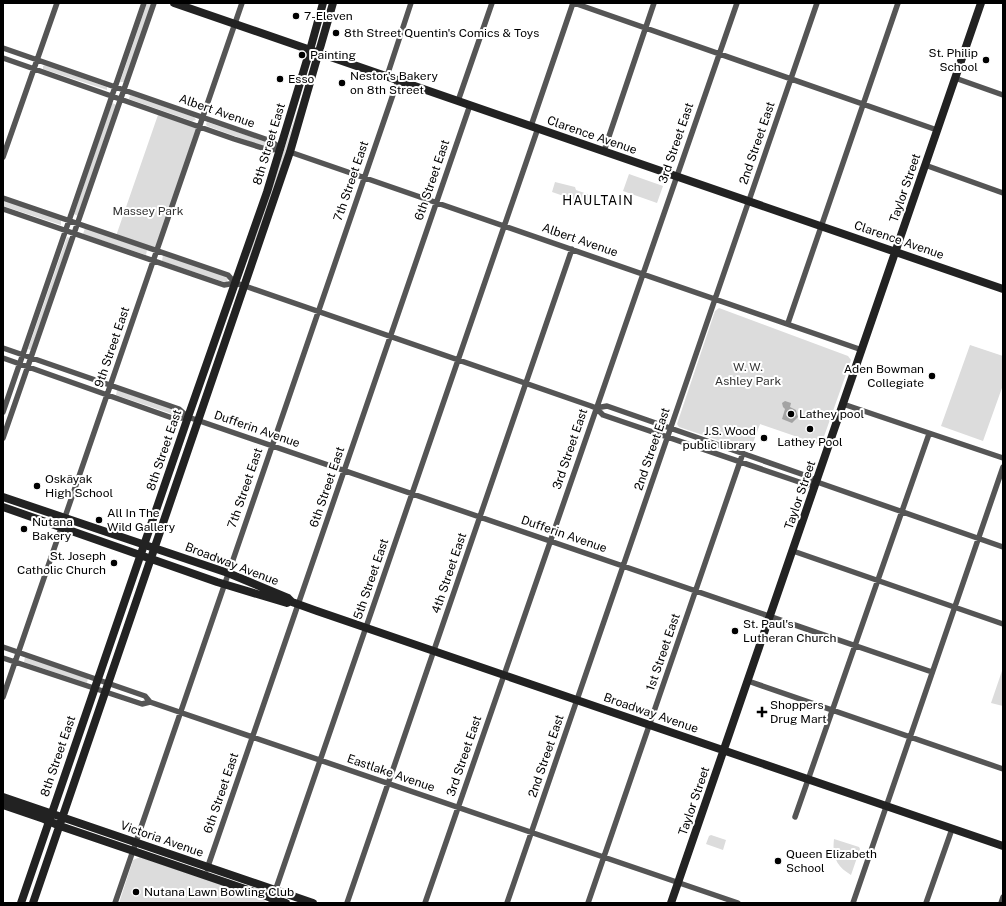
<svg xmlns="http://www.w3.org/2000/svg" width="1006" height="906" font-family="'Public Sans',sans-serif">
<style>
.green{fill:#dcdcdc}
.water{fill:#a3a3a3}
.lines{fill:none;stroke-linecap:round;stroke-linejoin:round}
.street{stroke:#555;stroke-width:5.5}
.secondary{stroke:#222;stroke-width:8}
.poi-dot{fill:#000;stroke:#fff;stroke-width:1.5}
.labels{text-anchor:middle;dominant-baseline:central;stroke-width:4;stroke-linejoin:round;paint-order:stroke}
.poi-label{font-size:12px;fill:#000;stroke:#fff;text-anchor:start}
.street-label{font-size:12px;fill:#000;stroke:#fff}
.park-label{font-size:12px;fill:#333;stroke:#fff}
.neighbourhood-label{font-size:13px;letter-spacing:1px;fill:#000;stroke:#fff}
</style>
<rect width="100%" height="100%" fill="#fff"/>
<!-- green -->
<path class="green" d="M 147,3 L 153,5 L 124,82 L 120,82 Z
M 45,65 L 107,87 L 107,90 L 43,69 L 43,66 Z
M 303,94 L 298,117 L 249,263 L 248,263 L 251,247 Z
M 130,95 L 194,117 L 196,120 L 192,121 L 129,99 Z
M 112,103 L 117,105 L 78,216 L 74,214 Z
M 159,112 L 199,126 L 157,251 L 116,236 Z
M 207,122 L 272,144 L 272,147 L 268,148 L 207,126 L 206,124 Z
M 629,174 L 663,186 L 657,203 L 623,191 Z
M 555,182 L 575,187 L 576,190 L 593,196 L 590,205 L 552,192 Z
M 3,200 L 61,220 L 61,225 L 3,206 Z
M 85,228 L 147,250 L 146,255 L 83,234 Z
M 67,237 L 70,238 L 31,350 L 28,349 Z
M 163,255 L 228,277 L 227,283 L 162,261 Z
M 719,308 L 848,356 L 851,360 L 821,445 L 760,424 L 750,451 L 679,427 L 677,424 L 715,311 Z
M 970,345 L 1003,356 L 1003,385 L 983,441 L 941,426 Z
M 117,390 L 177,410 L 180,414 L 175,415 L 116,395 Z
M 25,657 L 88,678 L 87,683 L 24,662 Z
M 1003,668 L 1003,706 L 991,703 Z
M 711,835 L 726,840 L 723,850 L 706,844 L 709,836 Z
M 834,839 L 859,847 L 860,849 L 851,875 C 836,866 832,856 834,839 Z
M 140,857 L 264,899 L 266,903 L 119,903 L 133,860 Z"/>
<!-- water -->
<path class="water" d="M 785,401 L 791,403 L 790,407 L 796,410 L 798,417 L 792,423 L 782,419 L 785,409 L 783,407 L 782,403 Z"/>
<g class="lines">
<!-- street -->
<path class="street" d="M 574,3 L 937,130
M 3,48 L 271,141 L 281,149
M 3,58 L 234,139 L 269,150 L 281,149
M 387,76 L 411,3
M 955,78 L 1003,95
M 458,101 L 492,3
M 531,126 L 573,3
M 604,151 L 654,3
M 290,152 L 862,350
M 3,157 L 57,3
M 925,165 L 1003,193
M 3,198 L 228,275 L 235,283
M 3,209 L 224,285 L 235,283 L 245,286 L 591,406 L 596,408 L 603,415 L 808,485 L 817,482
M 788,323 L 898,3
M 3,348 L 179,409 L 188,417 L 932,672
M 3,358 L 175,419 L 188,417
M 843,404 L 1003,458
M 596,408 L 607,406 L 810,477 L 817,482 L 1003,547
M 3,412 L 144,3
M 3,438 L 154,3
M 793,551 L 1003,624
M 3,647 L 145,696 L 150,702 L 738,903
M 3,658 L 142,704 L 150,702
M 748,681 L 1003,769
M 3,697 L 242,3
M 795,817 L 929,434
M 207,869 L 470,105
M 115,903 L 398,80
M 271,903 L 538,128
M 347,903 L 572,249
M 425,903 L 737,3
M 507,903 L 817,3
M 588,903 L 743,453
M 853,903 L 1003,467
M 926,903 L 952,829
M 1001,903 L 1003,897"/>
<!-- secondary -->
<path class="secondary" d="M 174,3 L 1003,289
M 3,497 L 228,573 L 288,598 L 292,602 L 317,611 L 1003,846
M 3,507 L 217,582 L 287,603 L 289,602
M 3,797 L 313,903
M 3,805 L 44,819 L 60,826 L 286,903
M 21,903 L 188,417 L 267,192 L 310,50 L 323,3
M 33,903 L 290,152 L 333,3
M 671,903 L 981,3"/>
</g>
<!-- markers -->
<g class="poi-dot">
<circle cx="296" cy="16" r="4"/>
<circle cx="336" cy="33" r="4"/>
<circle cx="302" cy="55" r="4"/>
<circle cx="986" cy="60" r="4"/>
<circle cx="280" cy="79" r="4"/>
<circle cx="342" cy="83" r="4"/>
<circle cx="932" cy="376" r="4"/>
<circle cx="791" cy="414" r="4"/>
<circle cx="810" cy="429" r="4"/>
<circle cx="764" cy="438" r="4"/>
<circle cx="37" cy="486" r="4"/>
<circle cx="99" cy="520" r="4"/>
<circle cx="24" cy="529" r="4"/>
<circle cx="114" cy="563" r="4"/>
<circle cx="735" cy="631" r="4"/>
<path d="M760 706h4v4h4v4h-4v4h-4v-4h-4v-4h4z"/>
<circle cx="778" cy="861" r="4"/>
<circle cx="136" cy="892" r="4"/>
</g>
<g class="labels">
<!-- poi labels -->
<g class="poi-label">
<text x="304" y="16">7-Eleven</text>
<text x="344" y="33">8th Street Quentin's Comics &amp; Toys</text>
<text x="978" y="53" text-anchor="end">St. Philip<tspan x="978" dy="14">School</tspan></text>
<text x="310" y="55">Painting</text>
<text x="350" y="76">Nestor's Bakery<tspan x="350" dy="14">on 8th Street</tspan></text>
<text x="288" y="79">Esso</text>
<text x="924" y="369" text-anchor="end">Aden Bowman<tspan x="924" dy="14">Collegiate</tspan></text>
<text x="799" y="414">Lathey pool</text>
<text x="756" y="431" text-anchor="end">J.S. Wood<tspan x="756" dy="14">public library</tspan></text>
<text x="810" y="442" text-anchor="middle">Lathey Pool</text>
<text x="45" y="479">Oskāyak<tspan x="45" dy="14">High School</tspan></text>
<text x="107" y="513">All In The<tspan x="107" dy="14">Wild Gallery</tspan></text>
<text x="32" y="522">Nutana<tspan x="32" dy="14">Bakery</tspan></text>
<text x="106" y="556" text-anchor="end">St. Joseph<tspan x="106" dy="14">Catholic Church</tspan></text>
<text x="743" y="624">St. Paul's<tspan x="743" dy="14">Lutheran Church</tspan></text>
<text x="770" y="705">Shoppers<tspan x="770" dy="14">Drug Mart</tspan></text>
<text x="786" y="854">Queen Elizabeth<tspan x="786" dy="14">School</tspan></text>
<text x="144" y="892">Nutana Lawn Bowling Club</text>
</g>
<!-- street labels -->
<g class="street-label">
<text transform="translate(217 111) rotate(19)">Albert Avenue</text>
<text transform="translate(592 135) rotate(19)">Clarence Avenue</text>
<text transform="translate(676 143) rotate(-71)">3rd Street East</text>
<text transform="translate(757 143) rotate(-71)">2nd Street East</text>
<text transform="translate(269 144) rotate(-73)">8th Street East</text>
<text transform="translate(432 180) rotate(-71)">6th Street East</text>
<text transform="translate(351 181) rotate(-71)">7th Street East</text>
<text transform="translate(905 188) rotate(-71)">Taylor Street</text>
<text transform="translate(580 240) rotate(19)">Albert Avenue</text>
<text transform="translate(899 240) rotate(19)">Clarence Avenue</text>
<text transform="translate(112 347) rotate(-71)">9th Street East</text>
<text transform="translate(257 429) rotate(19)">Dufferin Avenue</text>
<text transform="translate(570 449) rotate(-71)">3rd Street East</text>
<text transform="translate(652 449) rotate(-71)">2nd Street East</text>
<text transform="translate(164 450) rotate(-71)">8th Street East</text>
<text transform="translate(327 487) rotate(-71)">6th Street East</text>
<text transform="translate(245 488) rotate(-71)">7th Street East</text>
<text transform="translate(800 495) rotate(-71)">Taylor Street</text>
<text transform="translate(564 534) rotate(19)">Dufferin Avenue</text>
<text transform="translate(232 564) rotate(21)">Broadway Avenue</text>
<text transform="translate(449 573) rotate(-71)">4th Street East</text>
<text transform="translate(371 579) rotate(-71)">5th Street East</text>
<text transform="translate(663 652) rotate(-71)">1st Street East</text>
<text transform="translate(651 713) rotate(19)">Broadway Avenue</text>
<text transform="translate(58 756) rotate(-71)">8th Street East</text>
<text transform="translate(464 756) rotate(-71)">3rd Street East</text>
<text transform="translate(546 756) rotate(-71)">2nd Street East</text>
<text transform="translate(391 773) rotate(19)">Eastlake Avenue</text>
<text transform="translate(221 793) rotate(-71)">6th Street East</text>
<text transform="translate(694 801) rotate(-71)">Taylor Street</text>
<text transform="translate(162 839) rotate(19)">Victoria Avenue</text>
</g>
<!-- park labels -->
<g class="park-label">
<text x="148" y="211">Massey Park</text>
<text x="748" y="367">W. W.<tspan x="748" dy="14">Ashley Park</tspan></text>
</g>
<!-- neighbourhood labels -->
<g class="neighbourhood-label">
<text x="598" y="200">HAULTAIN</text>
</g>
</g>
<!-- border -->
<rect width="1006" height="906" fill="none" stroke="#000000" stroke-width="8"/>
</svg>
